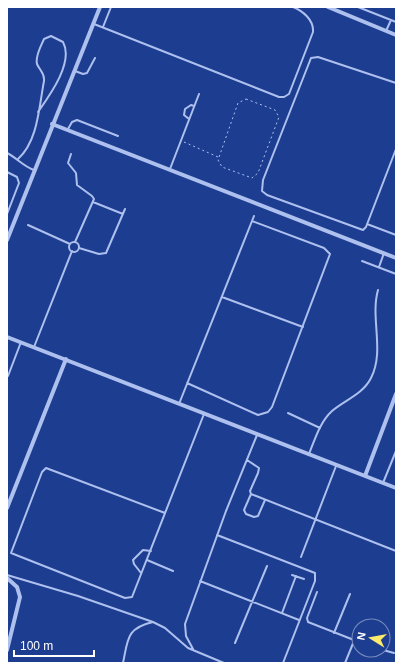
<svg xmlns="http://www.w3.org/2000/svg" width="403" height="670" font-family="Helvetica,sans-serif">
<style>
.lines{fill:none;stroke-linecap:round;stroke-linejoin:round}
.path{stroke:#adc0ee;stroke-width:1;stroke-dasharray:2 3;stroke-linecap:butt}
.lane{stroke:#adc0ee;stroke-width:2}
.street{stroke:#adc0ee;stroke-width:4}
</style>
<rect width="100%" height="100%" fill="#1d3d91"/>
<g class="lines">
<!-- path -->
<path class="path" d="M 246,99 L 275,110 L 279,117 L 258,173 L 252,178 L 222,167 L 218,160 L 238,103 Z
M 184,142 L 218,157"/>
<!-- lane -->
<path class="lane" d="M 358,7 L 396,22
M 94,24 L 279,97 L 284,97 L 289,94 L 313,32 C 314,20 303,11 293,7
M 103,27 L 111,7
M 386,31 L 391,20
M 75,71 L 83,74 L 87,73 L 95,58
M 396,83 L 318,57 L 311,58 L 263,180 L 262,191 L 267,195 L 363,230 L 366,227 L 396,149
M 189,119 L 184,115 L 185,109 L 191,105 L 194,106
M 68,129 L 72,122 L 77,120 L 118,136
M 7,153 C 17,158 23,166 34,170
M 71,154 L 68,163 L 76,173 L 77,185 L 92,196 L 94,199 L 75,242
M 18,159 C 38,141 39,107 44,81 C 45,73 40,71 37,64 C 35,56 41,46 44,39 L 51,36 L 63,42 C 74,62 50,95 38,112
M 170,169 L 199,94
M 7,172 L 17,177 L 19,183 L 7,214
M 93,202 L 123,214
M 367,224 L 396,235
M 28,225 L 70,244
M69 247a5 5 0 1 1 10 0a5 5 0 1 1-10 0Z
M 79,248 L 99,254 L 106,253 L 125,209
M 362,261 L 396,274
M 379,267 L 384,253
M 222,297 L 303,327
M 34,347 L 72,251
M 8,376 L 21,342
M 187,383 L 258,415 L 268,412 L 272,407 L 330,254 L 324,248 L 252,221
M 179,404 L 254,216
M 288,413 L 320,428
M 309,454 C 315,439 320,422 332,411 C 345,400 363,394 371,378 C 385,351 370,318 378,290
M 247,460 L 259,468 L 258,473 L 250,491 L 251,494 L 396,551
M 383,483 L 396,451
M 251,494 L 244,510 L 246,514 L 254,517 L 258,516 L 265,500
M 165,513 L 46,468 L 42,472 L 11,553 L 125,598 L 132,597 L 204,414
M 217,535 L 315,573 L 315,581 L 283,663
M 301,557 L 336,466
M 147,560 L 173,571
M 141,573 L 134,564 L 133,560 L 143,550 L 151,551
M 7,575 L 78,596 L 153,622 L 165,628 L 188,648 L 224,663
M 292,575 L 304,579
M 200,581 L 299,620
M 317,592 L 307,618 L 308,622 L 359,642
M 282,613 L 296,576
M 334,633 L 350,594
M 235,643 L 267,566
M 193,649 L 186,636 L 185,624 L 226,511 L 257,435
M 383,650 L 394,653
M 123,663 C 128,640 126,628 153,622
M 345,663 L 354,641"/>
<!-- street -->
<path class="street" d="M 328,7 L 396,35
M 52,124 L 396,258
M 7,240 L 100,7
M 7,337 L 396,488
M 365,476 L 396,394
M 7,508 L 66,359
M 7,578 L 17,587 L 20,597 L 7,650"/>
</g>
<!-- border -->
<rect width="403" height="670" fill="none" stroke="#ffffff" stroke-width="16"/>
<!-- north arrow -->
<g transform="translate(371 638) rotate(281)"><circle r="19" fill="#1d3d91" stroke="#778bbd"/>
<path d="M0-3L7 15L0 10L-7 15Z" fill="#feeb6b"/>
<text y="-6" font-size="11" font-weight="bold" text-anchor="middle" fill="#ffffff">N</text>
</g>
<!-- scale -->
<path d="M14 650v6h80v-6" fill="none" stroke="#ffffff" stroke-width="2"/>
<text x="20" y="650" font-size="12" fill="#ffffff" stroke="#1d3d91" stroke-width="3" paint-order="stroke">100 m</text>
</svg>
